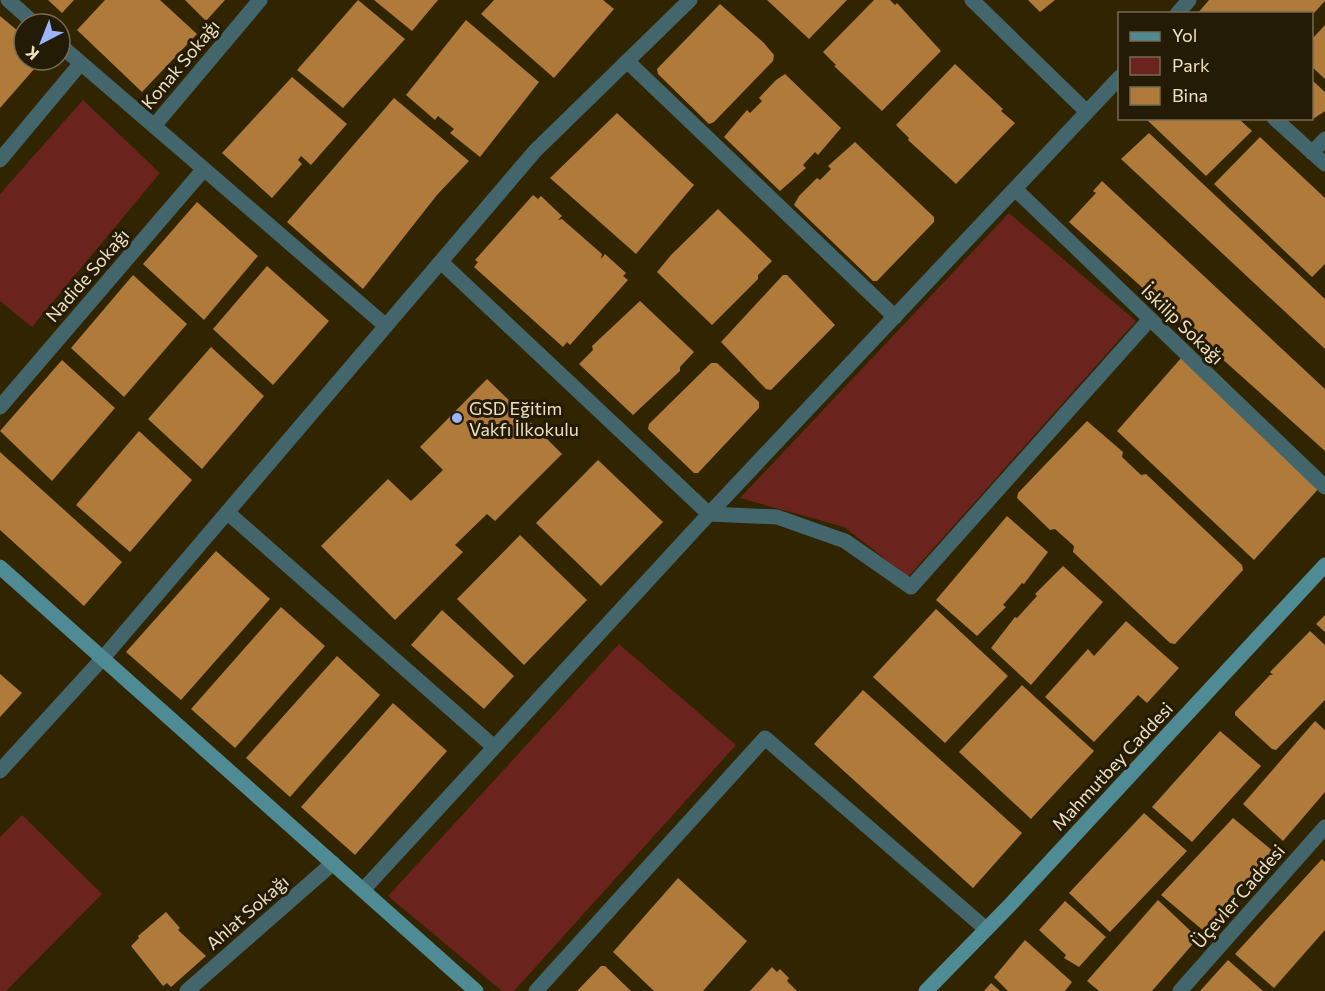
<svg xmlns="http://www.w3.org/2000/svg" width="1325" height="991" font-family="Commissioner,sans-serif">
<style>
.green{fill:#6a231d}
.building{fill:#b07a3b}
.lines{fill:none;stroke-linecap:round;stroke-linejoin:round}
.street{stroke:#43666c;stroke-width:15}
.secondary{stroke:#4f8b94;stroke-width:15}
.poi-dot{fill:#9ab5fd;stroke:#241b06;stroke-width:2}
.labels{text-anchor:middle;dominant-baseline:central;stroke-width:6;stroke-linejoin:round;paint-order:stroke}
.street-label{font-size:18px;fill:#f0e2c1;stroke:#241b06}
.poi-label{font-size:18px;fill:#f0e2c1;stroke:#241b06;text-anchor:start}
</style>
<rect width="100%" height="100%" fill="#312400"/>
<!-- green -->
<path class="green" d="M 83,100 L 160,173 L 32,327 L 0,301 L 0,194 Z
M 1009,213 L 1136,321 L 908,577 L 844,527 L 740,498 Z
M 619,644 L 736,745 L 514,991 L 502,991 L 388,896 Z
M 22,815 L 102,894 L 6,991 L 0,991 L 0,837 Z"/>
<!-- building -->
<path class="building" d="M 48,0 L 74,0 L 62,13 Z
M 105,0 L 160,0 L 197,34 L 142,92 L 77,30 Z
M 185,0 L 225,0 L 206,21 Z
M 358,0 L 405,39 L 343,108 L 297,70 Z
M 374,0 L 438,0 L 412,31 Z
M 494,0 L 603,0 L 614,9 L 554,78 L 481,14 Z
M 767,0 L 847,0 L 809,39 Z
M 874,0 L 890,0 L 895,5 L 897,3 L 941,51 L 882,111 L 834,66 L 836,65 L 823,52 Z
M 1028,0 L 1055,0 L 1040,12 Z
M 1209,0 L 1325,0 L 1325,1 L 1314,13 L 1312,11 L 1310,14 L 1197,14 Z
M 720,4 L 764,43 L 774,55 L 773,61 L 714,122 L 709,124 L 658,74 L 657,69 Z
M 0,16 L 24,36 L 24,60 L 42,60 L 0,108 Z
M 466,20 L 539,82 L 480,157 L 450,133 L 454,129 L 438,116 L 435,120 L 406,95 Z
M 1325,25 L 1325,79 L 1312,67 L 1312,39 Z
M 955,64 L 1003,109 L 1001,111 L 1015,123 L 956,184 L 908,140 L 909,138 L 896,125 Z
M 785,74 L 841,128 L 818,155 L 815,152 L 803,165 L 806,168 L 780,191 L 724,137 L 747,110 L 750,113 L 762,101 L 759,98 L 776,80 Z
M 292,77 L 347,124 L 311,165 L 301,156 L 298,160 L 302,164 L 272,198 L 222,153 Z
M 1312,80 L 1325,92 L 1325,111 L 1313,119 Z
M 394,98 L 469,161 L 437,195 L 363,289 L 287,222 Z
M 617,113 L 694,185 L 636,254 L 550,178 Z
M 1145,118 L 1238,118 L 1252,131 L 1206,176 Z
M 1149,133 L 1325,299 L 1325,349 L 1121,159 Z
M 1260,137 L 1325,198 L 1325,264 L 1312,277 L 1214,184 Z
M 855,142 L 934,217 L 934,222 L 877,281 L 873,281 L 794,205 L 799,196 L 817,178 L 820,180 L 831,169 L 828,166 Z
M 1102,181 L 1325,389 L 1325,451 L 1069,222 L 1096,193 L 1093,191 Z
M 533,195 L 538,199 L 541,196 L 562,216 L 558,220 L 562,219 L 602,254 L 601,259 L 605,254 L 626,273 L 623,276 L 628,280 L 570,345 L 567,342 L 563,347 L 474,267 L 478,262 L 475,260 Z
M 197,202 L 258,256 L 204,320 L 143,264 Z
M 718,209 L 772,261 L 758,275 L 758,279 L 712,325 L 657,272 L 671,255 Z
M 267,266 L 329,321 L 273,385 L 213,329 Z
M 133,275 L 187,324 L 124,397 L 71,348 Z
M 783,275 L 787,275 L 835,325 L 771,390 L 766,389 L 721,342 Z
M 640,301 L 694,352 L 680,367 L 680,371 L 633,415 L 579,364 L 593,350 L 592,346 Z
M 211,347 L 264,396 L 202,469 L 148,419 Z
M 1182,357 L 1321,486 L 1254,560 L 1117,431 Z
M 62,360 L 115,408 L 52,481 L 0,431 Z
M 711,363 L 717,363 L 759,402 L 759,408 L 698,473 L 694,473 L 648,429 L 649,424 Z
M 487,379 L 522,413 L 513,422 L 520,429 L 528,420 L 562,454 L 495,521 L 487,514 L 455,545 L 463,552 L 395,620 L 321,546 L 388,479 L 411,501 L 443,470 L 420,447 Z
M 1087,421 L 1123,452 L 1122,457 L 1141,475 L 1146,474 L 1242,565 L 1243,570 L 1175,644 L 1170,643 L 1073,552 L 1074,546 L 1055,529 L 1050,530 L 1017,498 L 1018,493 Z
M 139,431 L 192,480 L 130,552 L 76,505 Z
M 0,452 L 122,562 L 84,606 L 0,530 Z
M 598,460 L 663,522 L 601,586 L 536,523 Z
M 1007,516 L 1048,552 L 1024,584 L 1022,583 L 1003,605 L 1006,607 L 977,636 L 936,600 Z
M 520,535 L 587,600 L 524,665 L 457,599 Z
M 216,551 L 270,599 L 181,700 L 126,652 Z
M 1063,566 L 1103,602 L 1031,685 L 991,648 L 1015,617 L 1017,618 L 1037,596 L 1035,594 Z
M 281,607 L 325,646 L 235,748 L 191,709 Z
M 936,609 L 1008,676 L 945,743 L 873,677 Z
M 442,610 L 514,676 L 484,709 L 411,645 Z
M 1325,615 L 1325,632 L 1316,624 Z
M 1126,621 L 1179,668 L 1147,703 L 1138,695 L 1094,742 L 1045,697 L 1088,649 L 1094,656 Z
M 1310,631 L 1325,645 L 1325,700 L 1276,750 L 1272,749 L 1235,715 L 1235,712 L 1270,675 L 1273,675 L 1270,672 Z
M 337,656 L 380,695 L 290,797 L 246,758 Z
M 0,674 L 22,693 L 0,717 Z
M 1022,685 L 1094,751 L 1031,819 L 959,752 Z
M 863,690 L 1022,833 L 973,888 L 814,744 Z
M 393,703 L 447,751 L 355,855 L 301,807 Z
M 1315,721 L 1325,730 L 1325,792 L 1283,841 L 1243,804 Z
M 1220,731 L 1261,766 L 1192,842 L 1152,807 Z
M 1144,813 L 1187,851 L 1110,932 L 1069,893 Z
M 1233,818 L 1273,851 L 1205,932 L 1161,895 Z
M 1322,859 L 1325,862 L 1325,930 L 1274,988 L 1235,954 Z
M 678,878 L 747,941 L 703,991 L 654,991 L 613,952 Z
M 1158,900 L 1198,938 L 1152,991 L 1099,991 L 1087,981 Z
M 1065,901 L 1106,937 L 1079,967 L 1064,958 L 1066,955 L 1039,930 Z
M 166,912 L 180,928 L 178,930 L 206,956 L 171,987 L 167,983 L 163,986 L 131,946 L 139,938 L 138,936 Z
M 1025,940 L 1072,982 L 1065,991 L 1008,991 L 994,977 Z
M 1228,960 L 1263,991 L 1200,991 Z
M 601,966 L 605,966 L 631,991 L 577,991 Z
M 772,967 L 777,972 L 780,969 L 789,978 L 787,981 L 797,991 L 750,991 Z
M 991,983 L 1000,991 L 984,991 Z"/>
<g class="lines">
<!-- street -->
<path class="street" d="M 8,0 L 35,24
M 972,0 L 1087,112
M 1177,14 L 1189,0
M 60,45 L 386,326
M 627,61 L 895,317
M 1274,118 L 1325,164
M 154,126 L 260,0
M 1312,153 L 1325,139
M 0,160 L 81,63
M 1015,189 L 1325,487
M 441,262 L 709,514 L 777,517 L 845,541 L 911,587 L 1150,319
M 0,407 L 204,169
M 227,512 L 494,747
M 0,771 L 103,658 L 535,151 L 690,0
M 363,890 L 709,514 L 1120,77
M 187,991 L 333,863
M 536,991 L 765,738 L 986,929
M 1180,991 L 1325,827"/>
<!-- secondary -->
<path class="secondary" d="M 0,567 L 476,991
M 926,991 L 1009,906 L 1325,565"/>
</g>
<!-- markers -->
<circle class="poi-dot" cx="457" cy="418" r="6"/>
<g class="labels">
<!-- street labels -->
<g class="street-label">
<text transform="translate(180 64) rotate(-50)">Konak Sokağı</text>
<text transform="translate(87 275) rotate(-49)">Nadide Sokağı</text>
<text transform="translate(1183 324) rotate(44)">İskilip Sokağı</text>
<text transform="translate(1112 766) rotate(-47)">Mahmutbey Caddesi</text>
<text transform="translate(1238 896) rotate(-49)">Üçevler Caddesi</text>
<text transform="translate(247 912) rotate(-41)">Ahlat Sokağı</text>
</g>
<!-- poi labels -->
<g class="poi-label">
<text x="469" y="408">GSD Eğitim<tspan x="469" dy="21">Vakfı İlkokulu</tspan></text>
</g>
</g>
<!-- legend -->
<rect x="1118" y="12" width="195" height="108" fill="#241b06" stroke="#766b51" stroke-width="1.5"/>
<rect x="1130" y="32" width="30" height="9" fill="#4f8b94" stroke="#766b51" stroke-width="1.5"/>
<text x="1172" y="42" font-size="18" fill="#f0e2c1">Yol</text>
<rect x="1130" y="57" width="30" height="18" fill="#6a231d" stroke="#766b51" stroke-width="1.5"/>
<text x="1172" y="72" font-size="18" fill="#f0e2c1">Park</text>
<rect x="1130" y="87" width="30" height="18" fill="#b07a3b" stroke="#766b51" stroke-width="1.5"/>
<text x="1172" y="102" font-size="18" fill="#f0e2c1">Bina</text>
<!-- north arrow -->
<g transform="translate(42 42) rotate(222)"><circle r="28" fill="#241b06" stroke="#766b51" stroke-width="1.5"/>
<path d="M0-4.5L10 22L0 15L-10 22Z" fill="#9ab5fd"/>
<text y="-9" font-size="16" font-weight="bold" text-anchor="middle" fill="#f0e2c1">K</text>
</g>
</svg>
